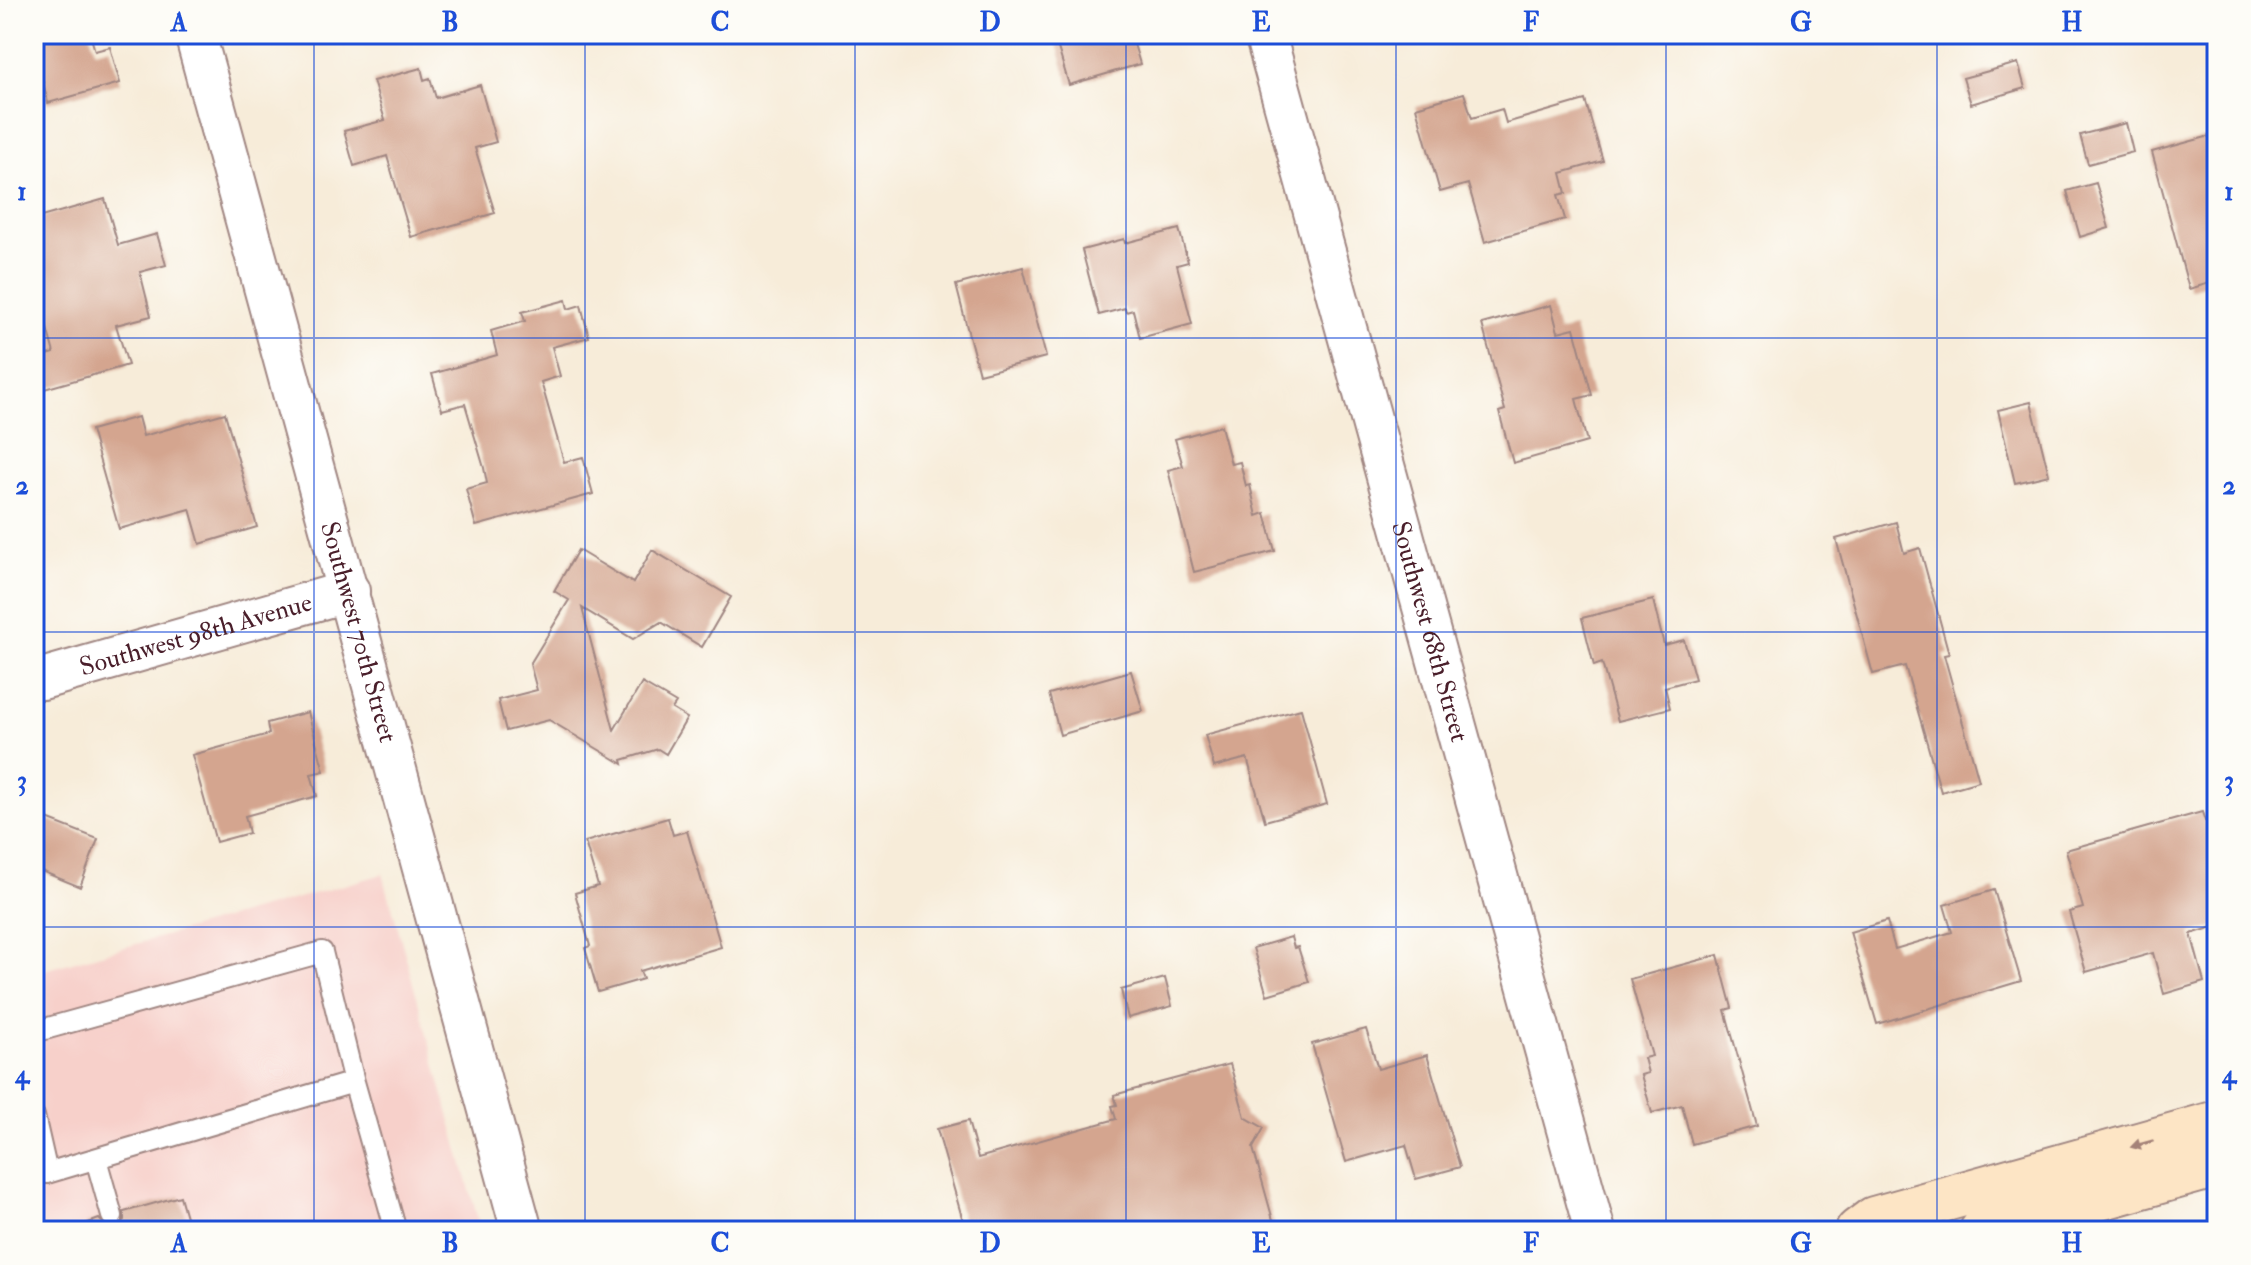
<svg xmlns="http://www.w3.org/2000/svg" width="2251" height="1265" font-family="'IM FELL Double Pica',serif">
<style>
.built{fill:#f7d0ca}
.building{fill:#d4a58f}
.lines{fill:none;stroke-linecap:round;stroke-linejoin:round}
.lane-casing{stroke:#a08682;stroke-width:24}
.street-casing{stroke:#a08682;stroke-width:44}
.secondary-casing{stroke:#a08682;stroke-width:48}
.lane{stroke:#fff;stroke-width:20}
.street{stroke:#fff;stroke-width:40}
.secondary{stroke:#fde5c5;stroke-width:44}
.oneway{fill:#a48278}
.grid{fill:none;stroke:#1d4ed8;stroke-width:2;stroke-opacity:0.55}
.labels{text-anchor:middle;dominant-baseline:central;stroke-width:6;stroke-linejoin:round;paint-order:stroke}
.street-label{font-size:26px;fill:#4a1f2b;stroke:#fdfcf7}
.neatline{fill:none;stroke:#1d4ed8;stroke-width:3}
.grid-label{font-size:26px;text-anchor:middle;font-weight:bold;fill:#1d4ed8}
</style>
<rect width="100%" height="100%" fill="#fdfcf7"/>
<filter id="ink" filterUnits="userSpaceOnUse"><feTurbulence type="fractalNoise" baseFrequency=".0125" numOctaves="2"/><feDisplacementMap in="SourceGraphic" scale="16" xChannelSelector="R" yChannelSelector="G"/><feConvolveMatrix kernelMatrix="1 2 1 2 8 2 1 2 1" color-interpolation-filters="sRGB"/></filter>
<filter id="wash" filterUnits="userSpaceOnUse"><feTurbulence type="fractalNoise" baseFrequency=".006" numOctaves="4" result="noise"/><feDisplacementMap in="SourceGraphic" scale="32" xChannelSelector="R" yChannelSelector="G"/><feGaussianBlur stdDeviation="1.8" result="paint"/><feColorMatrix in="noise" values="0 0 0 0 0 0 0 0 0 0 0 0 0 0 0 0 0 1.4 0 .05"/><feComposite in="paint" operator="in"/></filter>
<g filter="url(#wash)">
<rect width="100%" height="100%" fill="#f7ecd9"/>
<!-- built -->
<path class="built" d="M 383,874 L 481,1231 L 34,1231 L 34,973 Z"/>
<g id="blocks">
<!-- building -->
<path class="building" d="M 34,34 L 90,34 L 95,51 L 110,47 L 120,83 L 48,103 L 43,82 L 34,85 Z
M 1054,34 L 1131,34 L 1140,64 L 1069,85 Z
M 2018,63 L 2025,88 L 1971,104 L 1963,78 Z
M 421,68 L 424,80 L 430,78 L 436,98 L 480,85 L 496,142 L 475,148 L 495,213 L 411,237 L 387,156 L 354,166 L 344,131 L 385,120 L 373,81 Z
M 1464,93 L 1472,118 L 1502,109 L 1506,123 L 1585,100 L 1603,161 L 1561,173 L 1566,193 L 1558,195 L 1565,219 L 1485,242 L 1468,184 L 1440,192 L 1416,107 Z
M 2126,123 L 2133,152 L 2088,164 L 2080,135 Z
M 2217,134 L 2217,281 L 2189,289 L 2152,152 Z
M 2096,183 L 2109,228 L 2080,237 L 2067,191 Z
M 105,199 L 118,245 L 157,234 L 166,265 L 140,272 L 151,316 L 116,325 L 128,365 L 34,392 L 34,359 L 54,353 L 34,282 L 34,219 Z
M 1179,229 L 1188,262 L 1177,265 L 1192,324 L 1140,338 L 1133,310 L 1126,312 L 1125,308 L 1099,315 L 1082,250 L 1124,239 L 1125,243 Z
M 1023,267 L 1046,357 L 979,374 L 956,285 Z
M 566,300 L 568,309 L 581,305 L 589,337 L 552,347 L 560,376 L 541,382 L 564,462 L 583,457 L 593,494 L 476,526 L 466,489 L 487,483 L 484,468 L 465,404 L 442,410 L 432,374 L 497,355 L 491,331 L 525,321 L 522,312 Z
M 1551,305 L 1558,332 L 1574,328 L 1592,395 L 1576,399 L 1587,442 L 1513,463 L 1499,412 L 1505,410 L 1482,324 Z
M 2031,402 L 2049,475 L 2015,483 L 1998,410 Z
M 225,413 L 257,527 L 200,544 L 190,509 L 119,529 L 91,430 L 138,417 L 143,436 Z
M 1221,426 L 1231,464 L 1240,462 L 1246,486 L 1250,485 L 1257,516 L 1265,513 L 1275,551 L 1194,572 L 1168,470 L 1183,466 L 1175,439 Z
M 1896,522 L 1904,553 L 1920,548 L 1949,654 L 1944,655 L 1979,781 L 1941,792 L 1905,666 L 1873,674 L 1836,539 Z
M 578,550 L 633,583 L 652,550 L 731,597 L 702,647 L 661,622 L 633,639 L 582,608 L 614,730 L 642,683 L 676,703 L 672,709 L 687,718 L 666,754 L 658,749 L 622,760 L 623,764 L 549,720 L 506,731 L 498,700 L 537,690 L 530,664 L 569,600 L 554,591 Z
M 1653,600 L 1664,645 L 1684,640 L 1695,679 L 1665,687 L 1670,708 L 1618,721 L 1602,663 L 1594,666 L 1582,618 Z
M 1131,671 L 1143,711 L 1060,735 L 1049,694 Z
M 1301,709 L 1327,804 L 1265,821 L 1247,758 L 1214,767 L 1205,735 Z
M 308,712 L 324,771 L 311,774 L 317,796 L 245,816 L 249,833 L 216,842 L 192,755 L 269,734 L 267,723 Z
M 2202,812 L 2205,821 L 2217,818 L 2217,926 L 2191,934 L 2204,982 L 2164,994 L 2153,953 L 2086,972 L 2069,912 L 2083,908 L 2066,850 Z
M 34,814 L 98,839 L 80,887 L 34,868 Z
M 668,818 L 673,835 L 687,831 L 721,947 L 640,971 L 643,979 L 598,992 L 585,948 L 590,946 L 575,893 L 598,886 L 585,842 Z
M 1994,890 L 2021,981 L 1877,1024 L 1850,932 L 1887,921 L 1895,949 L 1952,932 L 1944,905 Z
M 1291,937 L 1294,948 L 1298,947 L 1309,982 L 1267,995 L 1253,948 Z
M 1718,955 L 1732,1008 L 1725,1010 L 1757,1126 L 1692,1144 L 1682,1105 L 1652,1113 L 1641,1075 L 1648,1073 L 1644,1058 L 1652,1056 L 1630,979 Z
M 1165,978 L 1172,1006 L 1128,1018 L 1121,990 Z
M 1366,1029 L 1378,1069 L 1427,1055 L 1460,1167 L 1416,1179 L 1406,1145 L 1346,1162 L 1312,1044 Z
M 1230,1064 L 1245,1117 L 1264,1128 L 1253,1148 L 1276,1231 L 992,1231 L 990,1224 L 976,1228 L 963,1221 L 937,1129 L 968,1121 L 978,1158 L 1116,1119 L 1112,1106 L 1117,1105 L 1114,1095 Z
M 180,1196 L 190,1231 L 87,1231 L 86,1224 L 99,1219 L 108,1228 L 116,1228 L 124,1220 L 124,1212 Z"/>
</g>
</g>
<g filter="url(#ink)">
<use href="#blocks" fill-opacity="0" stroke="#a08682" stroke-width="2"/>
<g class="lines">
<!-- lane casing -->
<g class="lane-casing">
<path id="lane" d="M 34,1032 L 322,952 L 354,1082 L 396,1231
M 34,1116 L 47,1173 L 354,1082
M 96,1159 L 112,1216"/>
</g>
<!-- street casing -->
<g class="street-casing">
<g id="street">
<path id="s1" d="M 195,34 L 522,1231"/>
<path id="s2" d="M 1265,34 L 1595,1231"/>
<path id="s3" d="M 42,679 L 349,591"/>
</g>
</g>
<!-- secondary casing -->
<g class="secondary-casing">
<path id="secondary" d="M 1858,1231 L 1874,1219 L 2217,1123
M 1982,1231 L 2217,1165"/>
</g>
<!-- lane -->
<use href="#lane" class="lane"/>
<!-- street -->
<use href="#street" class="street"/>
<!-- secondary -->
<use href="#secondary" class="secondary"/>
</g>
<!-- one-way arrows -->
<defs><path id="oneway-solid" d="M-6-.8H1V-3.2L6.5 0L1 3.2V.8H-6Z" transform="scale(2)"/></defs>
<use class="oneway" href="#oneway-solid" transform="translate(2142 1144) rotate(164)"/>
</g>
<!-- grid -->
<path class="grid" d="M 314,34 L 314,1231M 585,34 L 585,1231M 855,34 L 855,1231M 1126,34 L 1126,1231M 1396,34 L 1396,1231M 1666,34 L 1666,1231M 1937,34 L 1937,1231M 34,338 L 2217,338M 34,632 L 2217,632M 34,927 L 2217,927"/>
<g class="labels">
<!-- street labels -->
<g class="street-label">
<text stroke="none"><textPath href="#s1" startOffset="620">Southwest 70th Street</textPath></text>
<text stroke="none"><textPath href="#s2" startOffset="620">Southwest 68th Street</textPath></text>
<text stroke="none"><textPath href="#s3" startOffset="160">Southwest 98th Avenue</textPath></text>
</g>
</g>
<!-- margin -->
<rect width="2251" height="1265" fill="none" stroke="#fdfcf7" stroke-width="88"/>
<rect x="44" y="44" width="2163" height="1177" class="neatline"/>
<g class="grid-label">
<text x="179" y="31">A</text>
<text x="450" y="31">B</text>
<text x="720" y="31">C</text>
<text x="990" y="31">D</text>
<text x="1261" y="31">E</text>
<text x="1531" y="31">F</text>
<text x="1801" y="31">G</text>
<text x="2072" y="31">H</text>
<text x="22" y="200">1</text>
<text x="2229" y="200">1</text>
<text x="22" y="494">2</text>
<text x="2229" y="494">2</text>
<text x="22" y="789">3</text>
<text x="2229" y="789">3</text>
<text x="22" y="1083">4</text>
<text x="2229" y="1083">4</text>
<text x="179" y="1252">A</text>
<text x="450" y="1252">B</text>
<text x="720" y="1252">C</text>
<text x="990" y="1252">D</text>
<text x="1261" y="1252">E</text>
<text x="1531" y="1252">F</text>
<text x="1801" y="1252">G</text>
<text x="2072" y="1252">H</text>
</g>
</svg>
